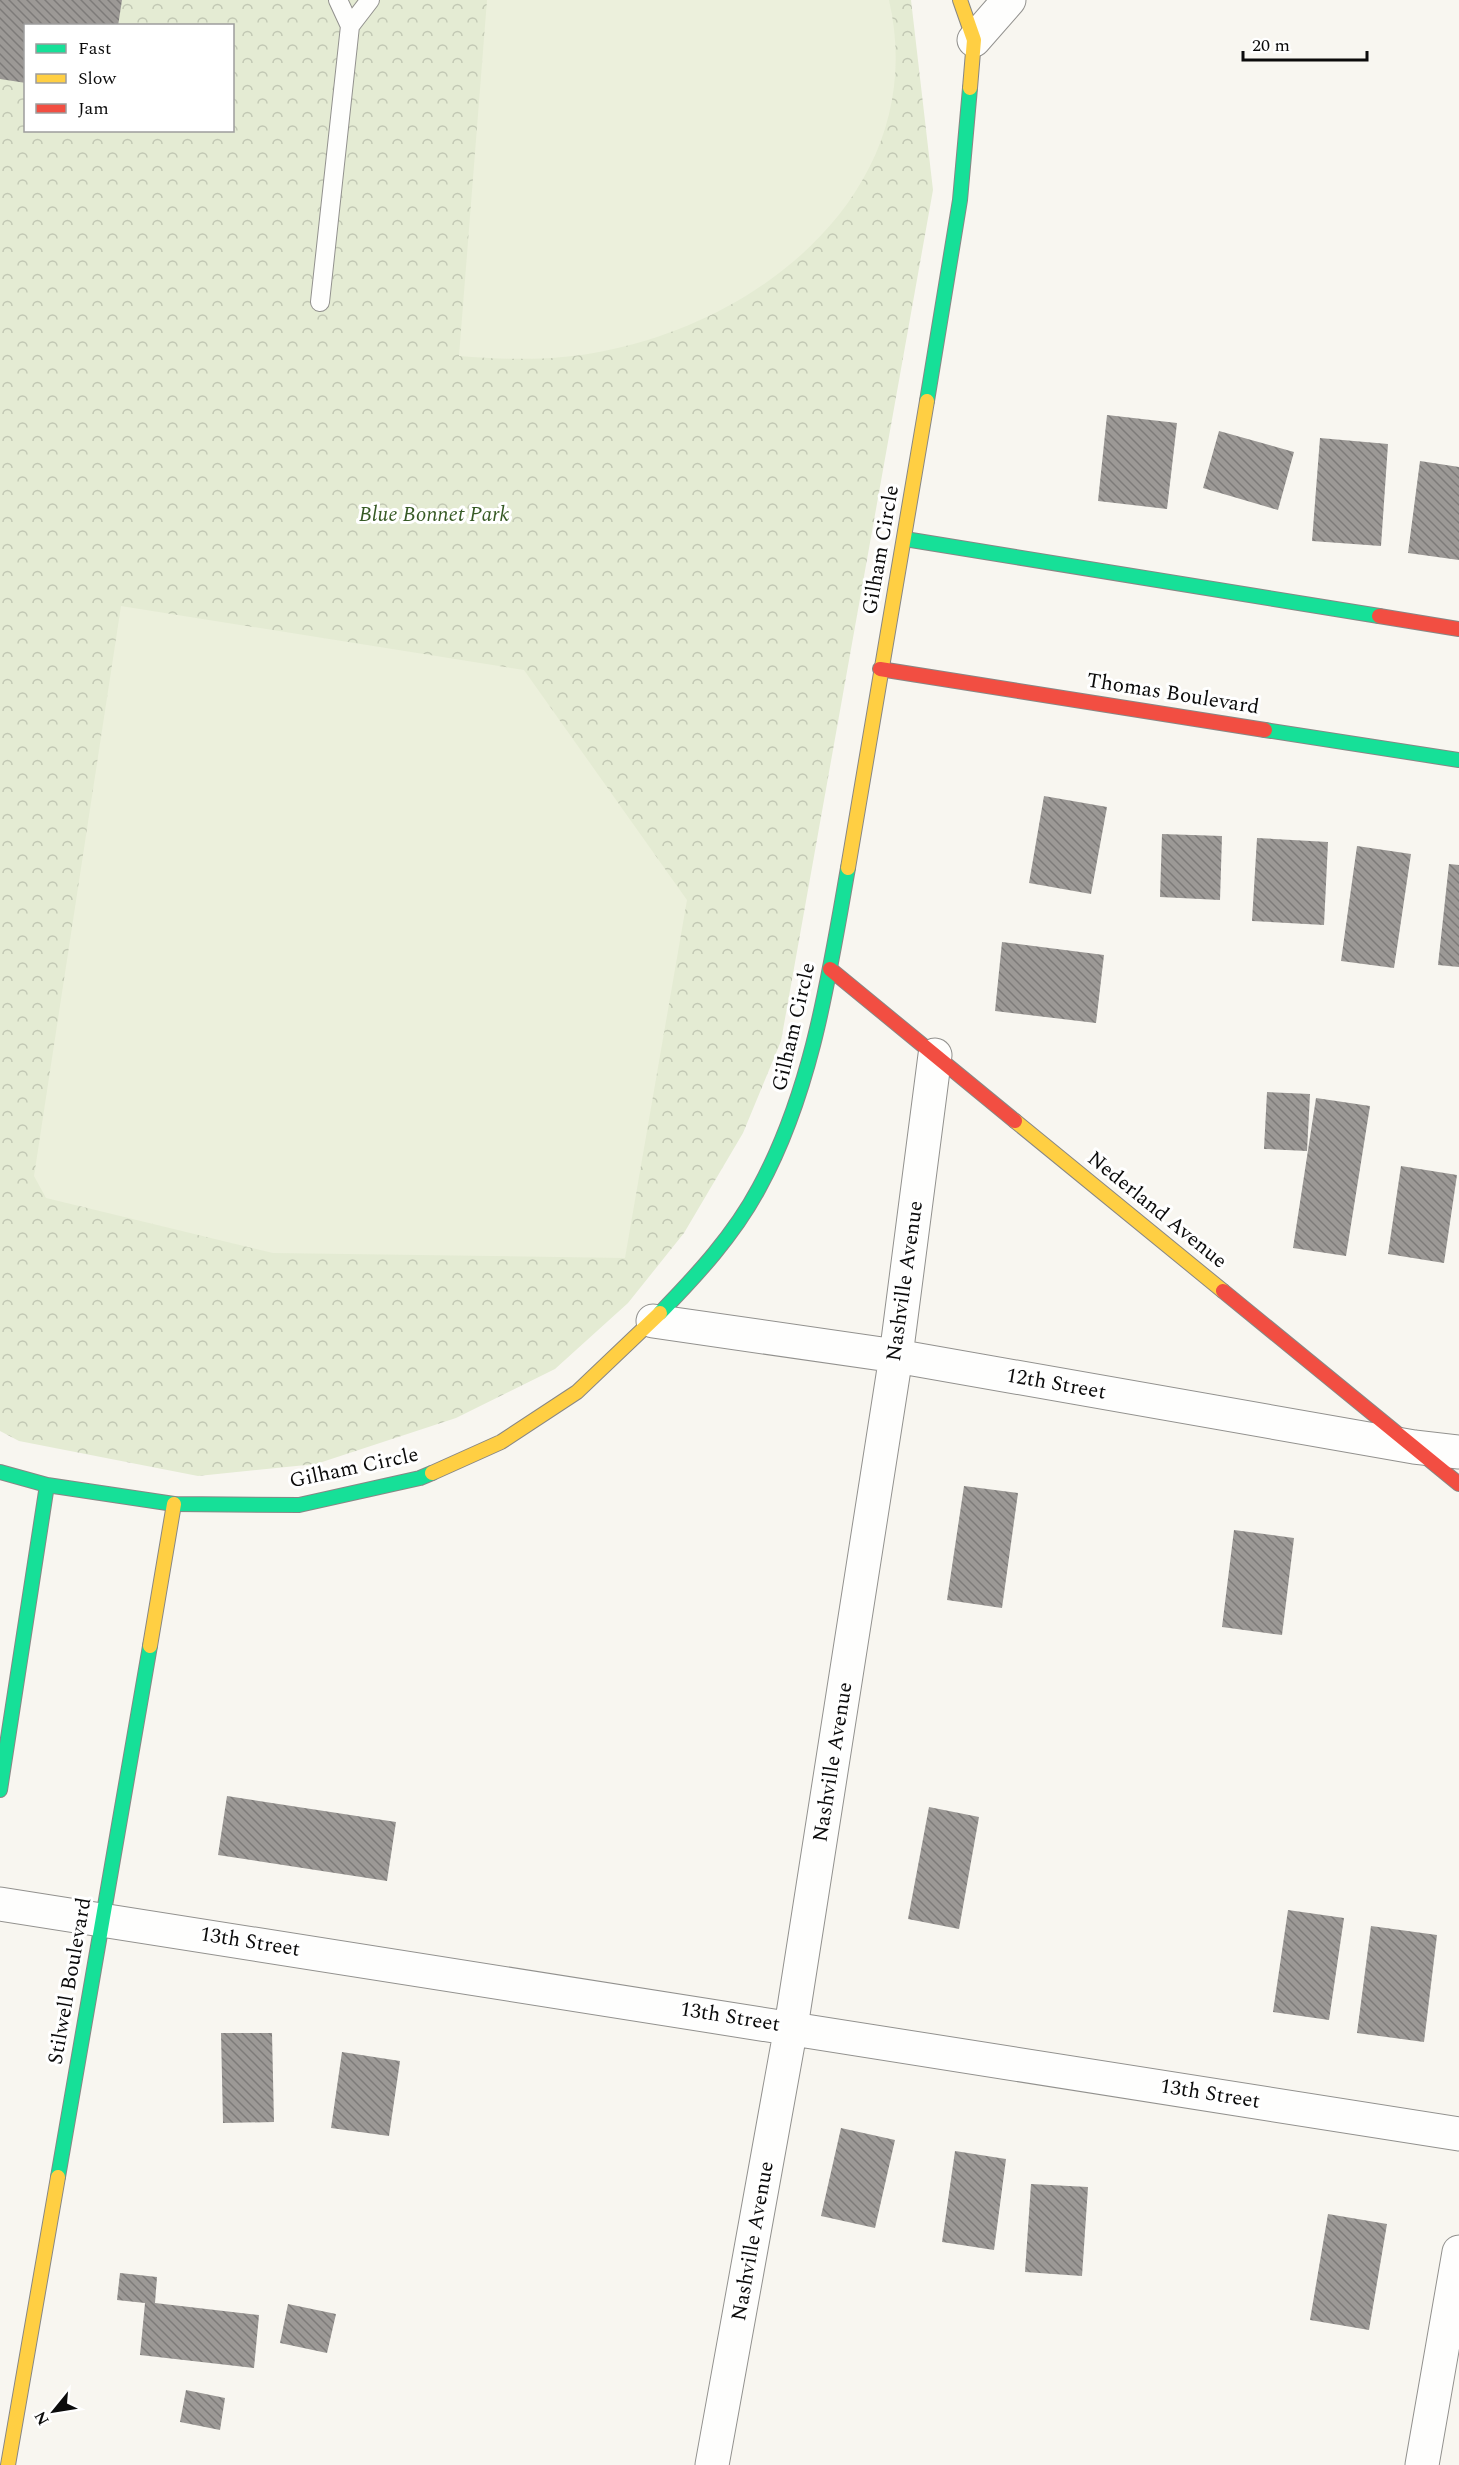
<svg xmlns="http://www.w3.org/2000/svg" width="1459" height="2465" font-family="Spectral,serif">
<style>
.park{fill:url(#park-crowns);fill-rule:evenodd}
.pitch{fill:#ecf0dc}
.building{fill:url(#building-back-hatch)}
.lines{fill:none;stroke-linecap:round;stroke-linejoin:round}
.lane-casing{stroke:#92918e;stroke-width:20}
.street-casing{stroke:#92918e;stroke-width:35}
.fast-casing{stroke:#888785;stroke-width:16}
.slow-casing{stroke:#888785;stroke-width:16}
.jam-casing{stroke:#888785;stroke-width:16}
.lane{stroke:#fefefd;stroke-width:18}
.street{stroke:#fefefd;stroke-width:33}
.fast{stroke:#16e098;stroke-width:14}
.slow{stroke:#ffcf43;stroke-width:14}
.jam{stroke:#f24e42;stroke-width:14}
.labels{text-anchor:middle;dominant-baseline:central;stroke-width:6;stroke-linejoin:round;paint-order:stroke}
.park-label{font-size:21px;font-style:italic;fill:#365a25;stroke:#fff}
.street-label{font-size:21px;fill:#0b0b0b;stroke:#fff}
</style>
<defs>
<pattern id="park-crowns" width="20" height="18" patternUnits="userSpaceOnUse" patternTransform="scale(1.5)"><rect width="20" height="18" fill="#e4ebd3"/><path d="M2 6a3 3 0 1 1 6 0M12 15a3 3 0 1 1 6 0" fill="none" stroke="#c2c8b4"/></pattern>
<pattern id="building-back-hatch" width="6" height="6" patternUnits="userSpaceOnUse" patternTransform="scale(1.5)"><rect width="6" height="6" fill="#9c9996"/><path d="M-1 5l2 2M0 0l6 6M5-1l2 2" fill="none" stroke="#7d7b79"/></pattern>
</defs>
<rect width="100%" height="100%" fill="#f8f6f0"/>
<!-- park -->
<path class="park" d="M 0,0 L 911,0 L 933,190 L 781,1041 L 743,1133 L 684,1233 L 628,1303 L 555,1369 L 456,1418 L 316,1464 L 198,1476 L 19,1441 L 0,1431 ZM 26,26 L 232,26 L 232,130 L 26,130 Z"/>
<!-- pitch -->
<path class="pitch" d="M 487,0 L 889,0 C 931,183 769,319 604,351 C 556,361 508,360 459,356 Z
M 121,606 L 524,670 L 687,900 L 625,1258 L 273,1253 L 46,1198 L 34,1176 Z"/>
<!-- building -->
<path class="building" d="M 0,0 L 122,0 L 118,26 L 26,26 L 26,83 L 0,79 Z
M 1107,415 L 1177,423 L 1167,509 L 1098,501 Z
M 1219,431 L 1294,452 L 1278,510 L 1203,488 Z
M 1320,438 L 1388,444 L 1381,546 L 1312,541 Z
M 1420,461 L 1459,467 L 1459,560 L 1408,553 Z
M 1044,796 L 1107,807 L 1091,894 L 1029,883 Z
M 1162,834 L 1222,836 L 1220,900 L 1160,897 Z
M 1257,838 L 1328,842 L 1324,925 L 1252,921 Z
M 1357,846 L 1411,854 L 1394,968 L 1341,961 Z
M 1449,864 L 1459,865 L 1459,967 L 1438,965 Z
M 1002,942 L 1104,955 L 1096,1023 L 995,1011 Z
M 1267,1092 L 1310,1094 L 1307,1151 L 1264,1149 Z
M 1316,1098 L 1370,1106 L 1346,1256 L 1293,1248 Z
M 1401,1166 L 1457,1175 L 1444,1263 L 1388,1254 Z
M 964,1486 L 1018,1493 L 1002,1608 L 947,1600 Z
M 1234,1530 L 1294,1538 L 1282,1635 L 1222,1627 Z
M 227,1796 L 396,1822 L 387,1881 L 218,1855 Z
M 929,1807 L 979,1817 L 959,1929 L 908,1919 Z
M 1288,1910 L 1344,1918 L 1329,2020 L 1273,2012 Z
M 1371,1926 L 1437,1935 L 1424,2042 L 1357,2033 Z
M 221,2033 L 272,2033 L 274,2122 L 223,2123 Z
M 342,2052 L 400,2061 L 389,2136 L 331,2128 Z
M 841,2128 L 895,2140 L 875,2228 L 821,2216 Z
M 955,2151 L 1006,2159 L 994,2250 L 942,2242 Z
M 1031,2184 L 1088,2187 L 1082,2276 L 1025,2272 Z
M 1328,2214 L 1387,2224 L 1369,2330 L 1310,2320 Z
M 120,2273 L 157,2277 L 155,2303 L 259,2315 L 254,2368 L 140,2355 L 145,2303 L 117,2300 Z
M 288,2304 L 336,2314 L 327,2353 L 280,2343 Z
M 186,2390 L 225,2398 L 220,2430 L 180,2422 Z"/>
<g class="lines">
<!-- lane casing -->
<g class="lane-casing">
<path id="lane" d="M 350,26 L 370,0
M 320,302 L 350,26 L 338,0"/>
</g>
<!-- street casing -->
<g class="street-casing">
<path id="street" d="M 974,40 L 1009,0
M 653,1321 L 896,1356 L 1414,1447 L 1459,1452
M 0,1904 L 1459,2134
M 712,2465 L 791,2027 L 896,1356 L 935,1055
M 1422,2465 L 1459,2252"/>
</g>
<!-- fast casing -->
<g class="fast-casing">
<path id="fast" d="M 927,401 L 960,200 L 970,88
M 905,539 L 1379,616
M 1265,730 L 1459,760
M 660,1313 C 697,1275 734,1235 759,1188 C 812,1091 829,976 848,868
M 0,1472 L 47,1485 L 174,1504 L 299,1505 L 420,1478 L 432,1473
M 0,1790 L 47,1485
M 58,2177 L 150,1646"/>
</g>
<!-- slow casing -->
<g class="slow-casing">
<path id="slow" d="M 960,0 L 974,40 L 970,88
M 848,868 L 927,401
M 1015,1121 L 1223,1291
M 432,1473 L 501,1442 L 577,1392 L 660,1313
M 150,1646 L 174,1504
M 8,2465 L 58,2177"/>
</g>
<!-- jam casing -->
<g class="jam-casing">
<path id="jam" d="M 1379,616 L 1459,629
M 880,669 L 1265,730
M 830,969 L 1015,1121
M 1223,1291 L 1459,1484"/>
</g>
<!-- lane -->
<use href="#lane" class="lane"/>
<!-- street -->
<use href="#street" class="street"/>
<!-- fast -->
<use href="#fast" class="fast"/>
<!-- slow -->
<use href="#slow" class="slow"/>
<!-- jam -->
<use href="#jam" class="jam"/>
</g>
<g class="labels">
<!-- park labels -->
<g class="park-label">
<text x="434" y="515">Blue Bonnet Park</text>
</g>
<!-- street labels -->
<g class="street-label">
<text transform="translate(881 550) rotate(-80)">Gilham Circle</text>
<text transform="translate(1173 694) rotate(9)">Thomas Boulevard</text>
<text transform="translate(794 1027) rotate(-77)">Gilham Circle</text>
<text transform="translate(1157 1210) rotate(39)">Nederland Avenue</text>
<text transform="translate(905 1281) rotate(-82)">Nashville Avenue</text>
<text transform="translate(1056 1384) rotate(10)">12th Street</text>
<text transform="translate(354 1468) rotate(-12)">Gilham Circle</text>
<text transform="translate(833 1762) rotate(-81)">Nashville Avenue</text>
<text transform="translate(250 1942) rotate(9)">13th Street</text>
<text transform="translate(70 1981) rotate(-80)">Stilwell Boulevard</text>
<text transform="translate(730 2017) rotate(9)">13th Street</text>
<text transform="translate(1210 2094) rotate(9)">13th Street</text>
<text transform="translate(753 2241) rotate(-80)">Nashville Avenue</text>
</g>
</g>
<!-- legend -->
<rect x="24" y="24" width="210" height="108" fill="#ffffff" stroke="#9d9d9d" stroke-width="1.5"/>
<rect x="36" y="44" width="30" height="9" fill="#16e098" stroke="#9d9d9d" stroke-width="1.5"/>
<text x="78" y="54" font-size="18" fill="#0b0b0b">Fast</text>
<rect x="36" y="74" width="30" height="9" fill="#ffcf43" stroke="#9d9d9d" stroke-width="1.5"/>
<text x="78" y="84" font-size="18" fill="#0b0b0b">Slow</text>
<rect x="36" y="104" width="30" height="9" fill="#f24e42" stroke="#9d9d9d" stroke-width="1.5"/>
<text x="78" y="114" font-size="18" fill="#0b0b0b">Jam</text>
<!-- north arrow -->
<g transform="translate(54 2411) rotate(240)" stroke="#ffffff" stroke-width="4.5" paint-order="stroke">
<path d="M0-4.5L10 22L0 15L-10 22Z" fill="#0b0b0b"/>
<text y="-9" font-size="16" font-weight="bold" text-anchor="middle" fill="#0b0b0b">N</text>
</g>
<!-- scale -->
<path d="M1243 51v9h124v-9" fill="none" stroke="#0b0b0b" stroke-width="3"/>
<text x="1252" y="51" font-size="18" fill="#0b0b0b" stroke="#ffffff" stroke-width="4.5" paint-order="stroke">20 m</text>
</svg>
